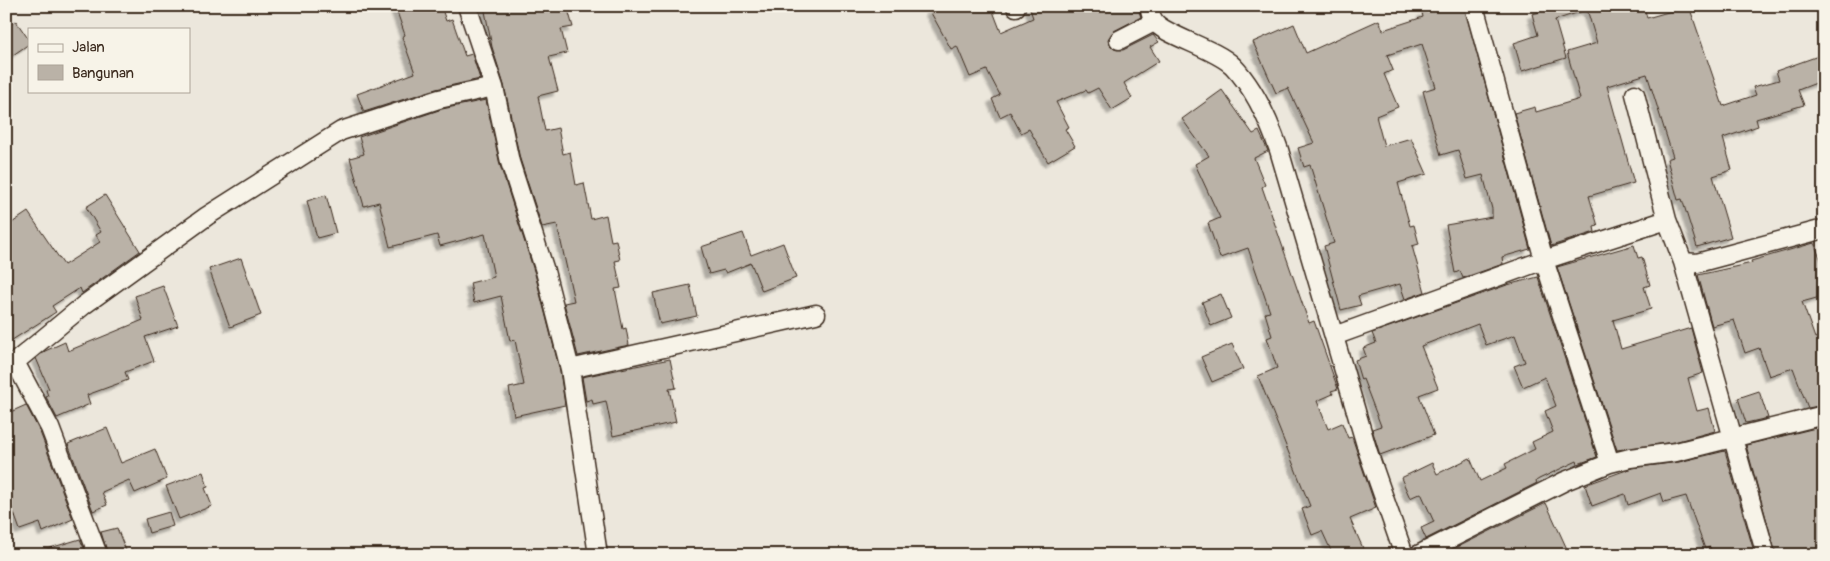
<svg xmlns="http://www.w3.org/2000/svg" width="1830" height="561" font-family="Pangolin,sans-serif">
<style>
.building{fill:#bab2a7;stroke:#3b2a1e;filter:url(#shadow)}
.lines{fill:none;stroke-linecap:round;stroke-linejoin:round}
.minor-casing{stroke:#3b2a1e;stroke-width:21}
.minor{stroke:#f7f3e8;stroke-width:18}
</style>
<defs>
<filter id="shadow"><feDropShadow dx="-4.5" dy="4.5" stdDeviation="1" flood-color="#0004"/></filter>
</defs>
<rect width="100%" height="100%" fill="#ece7dc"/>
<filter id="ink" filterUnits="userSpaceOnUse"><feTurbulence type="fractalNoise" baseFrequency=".02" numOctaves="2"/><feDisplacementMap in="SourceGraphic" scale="10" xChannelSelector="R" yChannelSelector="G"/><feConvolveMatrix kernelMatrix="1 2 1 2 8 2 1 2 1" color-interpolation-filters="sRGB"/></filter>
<g filter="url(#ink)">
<!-- building -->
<path class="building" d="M 395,6 L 441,6 L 446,21 L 452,19 L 465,56 L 472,54 L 480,79 L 436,89 L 364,112 L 357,94 L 415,73 L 402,37 L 405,35 Z
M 484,6 L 567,6 L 573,27 L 561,29 L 567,53 L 549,57 L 558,91 L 538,96 L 545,131 L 558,128 L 563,154 L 570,152 L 576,185 L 584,183 L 591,219 L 606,215 L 611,241 L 616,240 L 620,260 L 615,261 L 621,288 L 615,289 L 623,329 L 626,328 L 629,345 L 578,356 L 564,303 L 574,301 L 557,224 L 542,227 L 520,159 L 504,85 L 492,47 Z
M 938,6 L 991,6 L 1001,32 L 1033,18 L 1029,6 L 1137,6 L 1141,17 L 1114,31 L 1108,39 L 1109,44 L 1114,49 L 1123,50 L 1153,35 L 1159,42 L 1150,47 L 1159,61 L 1124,83 L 1132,98 L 1112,110 L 1098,88 L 1088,93 L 1086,90 L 1056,102 L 1069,127 L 1065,129 L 1075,146 L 1048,162 L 1029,129 L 1021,133 L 1010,112 L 1000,117 L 992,99 L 1000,95 L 987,70 L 970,77 L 957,46 L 951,49 L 930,11 Z
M 1446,6 L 1464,6 L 1530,249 L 1502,257 L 1503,264 L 1463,278 L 1460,271 L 1455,273 L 1446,225 L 1492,217 L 1492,209 L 1483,175 L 1467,179 L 1458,150 L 1441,155 L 1423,91 L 1436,87 L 1422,44 L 1387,55 L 1393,70 L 1384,74 L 1398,107 L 1376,116 L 1384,146 L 1411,138 L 1427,174 L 1398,183 L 1410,226 L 1414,225 L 1419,244 L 1412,246 L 1425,292 L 1405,299 L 1400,284 L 1358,296 L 1361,305 L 1341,310 L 1324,246 L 1334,243 L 1310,165 L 1304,167 L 1298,148 L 1314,143 L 1288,88 L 1276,93 L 1253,42 L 1294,24 L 1306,53 L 1379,20 L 1383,30 L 1423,17 L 1422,13 Z
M 1538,6 L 1585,6 L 1586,10 L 1555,20 L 1566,58 L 1522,71 L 1514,43 L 1538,35 L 1532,14 L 1540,12 Z
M 1586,6 L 1644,6 L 1647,18 L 1689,6 L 1723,106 L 1756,95 L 1753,87 L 1779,80 L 1776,71 L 1824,54 L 1824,80 L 1798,90 L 1804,105 L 1756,119 L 1758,126 L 1723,138 L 1732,170 L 1713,176 L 1731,237 L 1697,247 L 1682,199 L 1678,200 L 1667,159 L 1673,157 L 1647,74 L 1607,86 L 1634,183 L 1589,196 L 1598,226 L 1594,227 L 1595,232 L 1551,246 L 1514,113 L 1535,107 L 1536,112 L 1580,99 L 1567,52 L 1597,43 Z
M 16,21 L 29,40 L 29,44 L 13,55 L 6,45 L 6,27 Z
M 1222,90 L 1253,134 L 1259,131 L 1268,151 L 1254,158 L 1265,185 L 1262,187 L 1309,323 L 1314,321 L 1338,389 L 1331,391 L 1333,394 L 1317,401 L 1328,429 L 1342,423 L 1348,438 L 1352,437 L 1376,508 L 1350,519 L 1366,555 L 1333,555 L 1322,531 L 1312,535 L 1302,509 L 1310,506 L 1258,376 L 1277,368 L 1267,338 L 1272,336 L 1265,313 L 1270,312 L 1248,248 L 1220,258 L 1208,223 L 1220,218 L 1195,164 L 1209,156 L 1182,119 Z
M 486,100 L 500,165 L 535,274 L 560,371 L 565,405 L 514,416 L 509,388 L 524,385 L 515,340 L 510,341 L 501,296 L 474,303 L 470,283 L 494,277 L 485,234 L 440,246 L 437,235 L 390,247 L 379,202 L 364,206 L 350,158 L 364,154 L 359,137 L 442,109 Z
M 105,195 L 140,251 L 82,293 L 80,288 L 52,306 L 56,312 L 6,344 L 6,227 L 28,212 L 64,265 L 100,242 L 96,235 L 101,232 L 86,207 Z
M 326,195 L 336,233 L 317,238 L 307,201 Z
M 743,233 L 751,255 L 783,243 L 796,278 L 762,291 L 751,263 L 726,273 L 724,270 L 709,274 L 701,247 Z
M 1814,243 L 1824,268 L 1824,296 L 1802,302 L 1815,338 L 1824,333 L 1824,405 L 1808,408 L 1793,368 L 1769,376 L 1759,348 L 1745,353 L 1734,320 L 1712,326 L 1698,275 L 1752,263 L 1751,261 Z
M 1634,245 L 1638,258 L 1642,257 L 1650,285 L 1644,287 L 1651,309 L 1613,320 L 1621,349 L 1691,328 L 1703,373 L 1688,378 L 1697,411 L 1709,408 L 1715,431 L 1674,442 L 1617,450 L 1557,267 Z
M 241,258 L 261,315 L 230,327 L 209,269 Z
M 1538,277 L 1597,457 L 1578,464 L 1577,461 L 1539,479 L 1536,481 L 1537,483 L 1426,539 L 1421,528 L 1434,522 L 1421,493 L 1410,498 L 1401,478 L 1432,463 L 1437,474 L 1470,458 L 1480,481 L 1507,468 L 1505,464 L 1535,449 L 1532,442 L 1553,432 L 1545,411 L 1556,406 L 1545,377 L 1523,387 L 1514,366 L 1525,362 L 1515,335 L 1486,345 L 1478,324 L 1421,346 L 1438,388 L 1419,395 L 1434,435 L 1380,455 L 1372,429 L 1381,426 L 1363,379 L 1361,380 L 1355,360 L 1366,356 L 1363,348 L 1376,343 L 1372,333 L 1507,285 Z
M 690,285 L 697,316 L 660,324 L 653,293 Z
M 163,286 L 178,326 L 145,337 L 154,361 L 125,372 L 128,380 L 87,395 L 90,404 L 57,418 L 46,397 L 48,396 L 46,390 L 49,389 L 36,358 L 45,351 L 65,342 L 68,351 L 143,320 L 135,296 Z
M 1221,294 L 1231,318 L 1211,326 L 1202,302 Z
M 1232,344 L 1243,369 L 1212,382 L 1201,357 Z
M 670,359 L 676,388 L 669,389 L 676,422 L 613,436 L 606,401 L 593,404 L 592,399 L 586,401 L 582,377 Z
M 1759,391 L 1768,418 L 1746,423 L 1738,398 Z
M 26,405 L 40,432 L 73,519 L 43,532 L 40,523 L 20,530 L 6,491 L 6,414 Z
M 1824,426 L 1824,555 L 1776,555 L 1746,445 Z
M 107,428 L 121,463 L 155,449 L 167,479 L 135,493 L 129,480 L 102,492 L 107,505 L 93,511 L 68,444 Z
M 1725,451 L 1755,555 L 1713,555 L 1710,547 L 1705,549 L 1686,496 L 1664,502 L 1661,493 L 1628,505 L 1625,494 L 1592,506 L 1585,485 L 1632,468 L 1679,462 Z
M 203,472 L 208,487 L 205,488 L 212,506 L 179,519 L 166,486 Z
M 1546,503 L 1567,549 L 1555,555 L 1442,555 Z
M 169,512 L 173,526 L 149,533 L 145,519 Z
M 117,528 L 122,541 L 128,555 L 108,555 L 101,532 Z
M 80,539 L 87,555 L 41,555 L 40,551 Z"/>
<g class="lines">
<!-- minor casing -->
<g class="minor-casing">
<path id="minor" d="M 467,6 L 494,87 L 510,162 L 545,271 L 570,369 L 598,555
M 1016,6 L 1016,7
M 1149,6 C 1150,11 1151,17 1154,21 C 1163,35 1215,48 1233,66 C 1255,89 1269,121 1279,150 L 1368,452 L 1404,555
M 1474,6 L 1544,260 L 1610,463
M 1119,40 L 1154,22
M 1635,94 L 1667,220
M 1683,262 L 1766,555
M 1334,336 L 1544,260 L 1667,220 L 1683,262 L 1697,263 L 1824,229
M 15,362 L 50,428 L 98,555
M 6,364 L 15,362 L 84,305 L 207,216 L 341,131 L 439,99 L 494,87
M 570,369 L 816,314
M 1418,555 L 1565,481 L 1610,463 L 1630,458 L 1676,452 L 1824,415"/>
</g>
<!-- minor -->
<use href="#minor" class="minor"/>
</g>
</g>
<!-- margin -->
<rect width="1830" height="561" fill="none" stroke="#f7f3e8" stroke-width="25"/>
<rect x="12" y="12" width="1805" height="536" fill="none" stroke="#3b2a1e" stroke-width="2" filter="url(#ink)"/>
<!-- legend -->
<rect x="28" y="28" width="162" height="65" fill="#f7f3e8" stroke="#aca397"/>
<rect x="38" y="44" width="25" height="8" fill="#f7f3e8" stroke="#aca397"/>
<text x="72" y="52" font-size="15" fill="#3b2a1e">Jalan</text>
<rect x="38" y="65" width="25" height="15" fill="#bab2a7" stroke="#aca397"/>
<text x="72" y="78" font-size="15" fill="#3b2a1e">Bangunan</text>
</svg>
